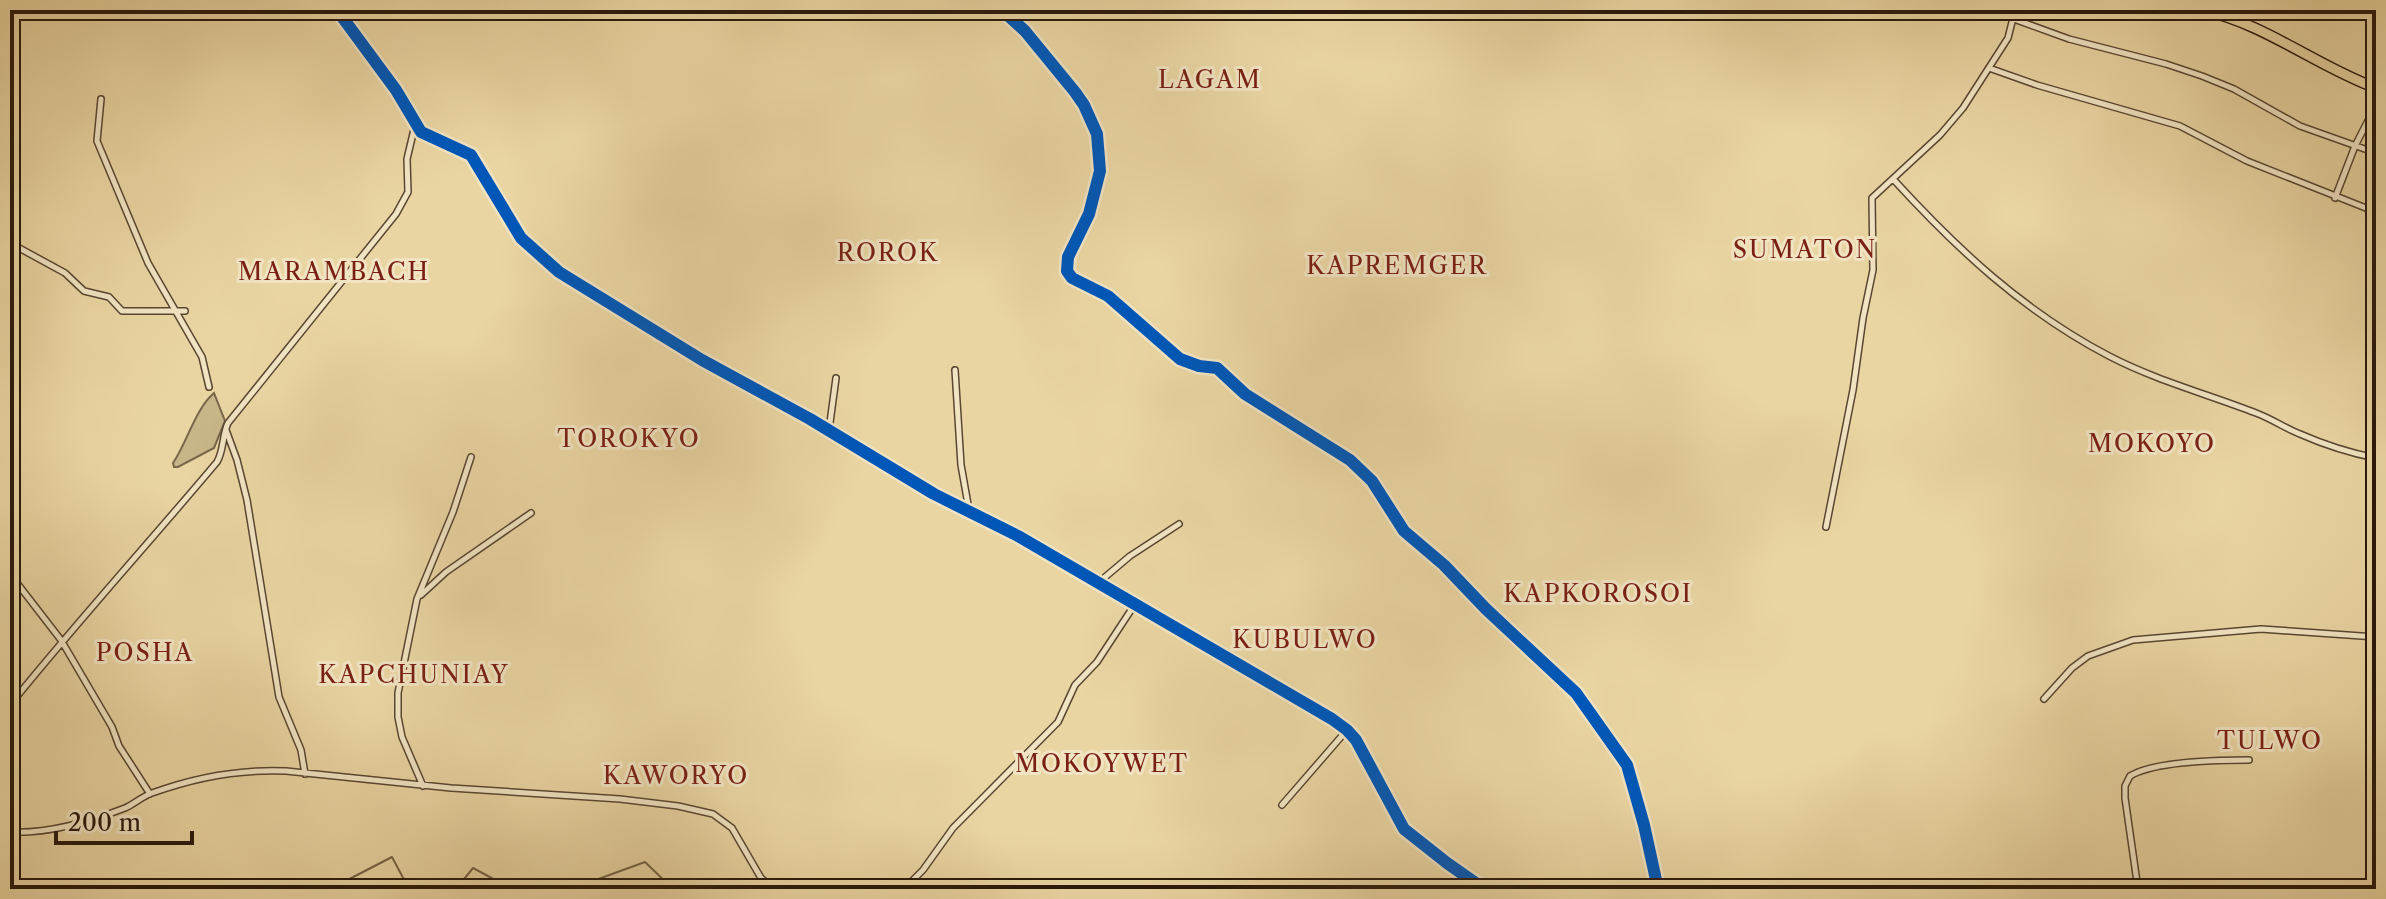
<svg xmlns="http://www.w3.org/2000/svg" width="2386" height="899" font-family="'Libre Caslon Text',serif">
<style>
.green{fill:#c8b588;stroke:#78664a;stroke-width:2}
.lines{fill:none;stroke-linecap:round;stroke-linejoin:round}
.stream{stroke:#756347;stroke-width:2}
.street-casing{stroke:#594732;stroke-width:8}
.primary-casing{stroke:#29180c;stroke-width:12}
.street{stroke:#f1e4c3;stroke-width:5}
.primary{stroke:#e9d5a2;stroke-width:9}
.cycleway-casing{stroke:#f1e4c3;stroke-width:17}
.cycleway{stroke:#0057b8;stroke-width:12}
.labels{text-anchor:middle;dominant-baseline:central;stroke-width:6;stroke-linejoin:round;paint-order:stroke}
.quarter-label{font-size:24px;letter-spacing:2px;fill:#7a1f14;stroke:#f1e4c3}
</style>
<rect width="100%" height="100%" fill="#e9d5a2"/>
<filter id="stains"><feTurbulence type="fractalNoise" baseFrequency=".0025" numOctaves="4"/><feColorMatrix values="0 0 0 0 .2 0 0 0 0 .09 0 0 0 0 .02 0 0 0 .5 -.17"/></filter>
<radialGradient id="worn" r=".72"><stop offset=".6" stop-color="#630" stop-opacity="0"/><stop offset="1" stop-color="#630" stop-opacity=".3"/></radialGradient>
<!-- green -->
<path class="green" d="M 214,393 L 225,421 L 214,448 L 178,467 L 174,467 L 173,463 C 187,443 195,409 214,393 Z"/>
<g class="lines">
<!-- stream -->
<path class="stream" d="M 330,889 L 392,857 L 409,889
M 456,889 L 473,868 L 512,889
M 571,889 L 645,862 L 673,889"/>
<!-- street casing -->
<g class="street-casing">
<path id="street" d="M 337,10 L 396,90 L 421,132 L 471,155 L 521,238 L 559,272 L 702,360 L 810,419 L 934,494 L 1018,536 L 1332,719 L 1347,730 L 1356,740 L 1404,829 L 1447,863 L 1484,889
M 1002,10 L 1025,31 L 1075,92 L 1084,105 L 1097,134 L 1100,171 L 1089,214 L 1068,257 L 1067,271 L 1072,278 L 1108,296 L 1180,359 L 1199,366 L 1217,368 L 1245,394 L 1350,460 L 1372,481 L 1404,531 L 1444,565 L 1486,609 L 1576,693 L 1627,765 L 1644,825 L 1658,889
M 2361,10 L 2376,16
M 2011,18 L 2069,39 L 2166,64 L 2202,76 L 2234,89 L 2300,126 L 2376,153
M 1989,68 L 2037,85 L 2180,126 L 2247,161 L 2376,212
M 101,99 L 97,141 L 148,263 L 202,357 L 209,387
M 1893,179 C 1957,249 2023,311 2109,356 C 2155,380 2207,394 2256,413 C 2272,419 2285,428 2300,434 C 2325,445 2350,453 2376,458
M 2335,198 L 2355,146 L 2376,105
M 10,243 L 65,273 L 84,291 L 109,297 L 122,311 L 185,311
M 955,370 L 961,465 L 969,510
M 226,430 L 237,460 L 247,500 L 279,697 L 301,750 L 305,774
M 829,430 L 836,378
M 1826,527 L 1853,390 L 1863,318 L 1873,270 L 1872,198 L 1940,135 L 1963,108 L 2008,38 L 2015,10
M 10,574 L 61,640 L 112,727 L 119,746 L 150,794
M 1098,583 L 1130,556 L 1179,524
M 421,595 L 446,572 L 531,513
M 2044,699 L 2072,668 L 2088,656 L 2133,640 L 2261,629 L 2376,637
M 10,705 C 77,622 148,544 217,462 C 224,450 222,436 228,423 L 396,214 L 408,192 L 407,159 L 415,125
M 423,786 L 402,737 L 398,717 L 398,693 L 417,599 L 453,512 L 471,457
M 1282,805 L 1347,730
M 10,832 C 49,834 89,822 125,808 C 134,804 143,796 152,793 C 196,777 240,769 286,771 L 451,788 L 620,799 L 678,806 L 713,814 L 732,828 L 761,878 L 774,889
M 904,889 L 923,870 L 953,828 L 1058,722 L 1075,685 L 1097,662 L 1135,604
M 2138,889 L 2125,798 L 2125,786 L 2130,776 C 2155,761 2219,760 2249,760"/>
</g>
<!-- primary casing -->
<g class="primary-casing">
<path id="primary" d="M 2202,10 C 2266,24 2316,66 2376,88"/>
</g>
<!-- street -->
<use href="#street" class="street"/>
<!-- primary -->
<use href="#primary" class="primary"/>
<!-- cycleway casing -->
<g class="cycleway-casing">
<path id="cycleway" d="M 337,10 L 396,90 L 421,132 L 471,155 L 521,238 L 559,272 L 702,360 L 810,419 L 934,494 L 1018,536 L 1332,719 L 1347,730 L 1356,740 L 1404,829 L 1447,863 L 1484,889
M 1002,10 L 1025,31 L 1075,92 L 1084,105 L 1097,134 L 1100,171 L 1089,214 L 1068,257 L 1067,271 L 1072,278 L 1108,296 L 1180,359 L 1199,366 L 1217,368 L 1245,394 L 1350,460 L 1372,481 L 1404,531 L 1444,565 L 1486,609 L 1576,693 L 1627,765 L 1644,825 L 1658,889"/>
</g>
<!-- cycleway -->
<use href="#cycleway" class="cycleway"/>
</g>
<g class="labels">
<!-- quarter labels -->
<g class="quarter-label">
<text x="1210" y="79">LAGAM</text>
<text x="1805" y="249">SUMATON</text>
<text x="888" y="252">ROROK</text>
<text x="1397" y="265">KAPREMGER</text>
<text x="334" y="271">MARAMBACH</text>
<text x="629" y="438">TOROKYO</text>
<text x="2152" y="443">MOKOYO</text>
<text x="1598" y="593">KAPKOROSOI</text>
<text x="1305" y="639">KUBULWO</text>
<text x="145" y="652">POSHA</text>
<text x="414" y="674">KAPCHUNIAY</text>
<text x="2270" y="740">TULWO</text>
<text x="1102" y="763">MOKOYWET</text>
<text x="676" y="775">KAWORYO</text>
</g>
</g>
<!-- margin -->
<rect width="2386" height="899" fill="none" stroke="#e9d5a2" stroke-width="40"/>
<rect x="12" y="12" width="2362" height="875" fill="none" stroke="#29180c" stroke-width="4"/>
<rect x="20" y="20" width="2346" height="859" fill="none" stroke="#29180c" stroke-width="2"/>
<!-- scale -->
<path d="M56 831v12h136v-12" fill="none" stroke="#29180c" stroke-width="4"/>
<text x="68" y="831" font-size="24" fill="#29180c" stroke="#f1e4c3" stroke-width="6" paint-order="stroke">200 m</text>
<rect width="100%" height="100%" filter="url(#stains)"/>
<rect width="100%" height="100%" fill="url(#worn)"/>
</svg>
